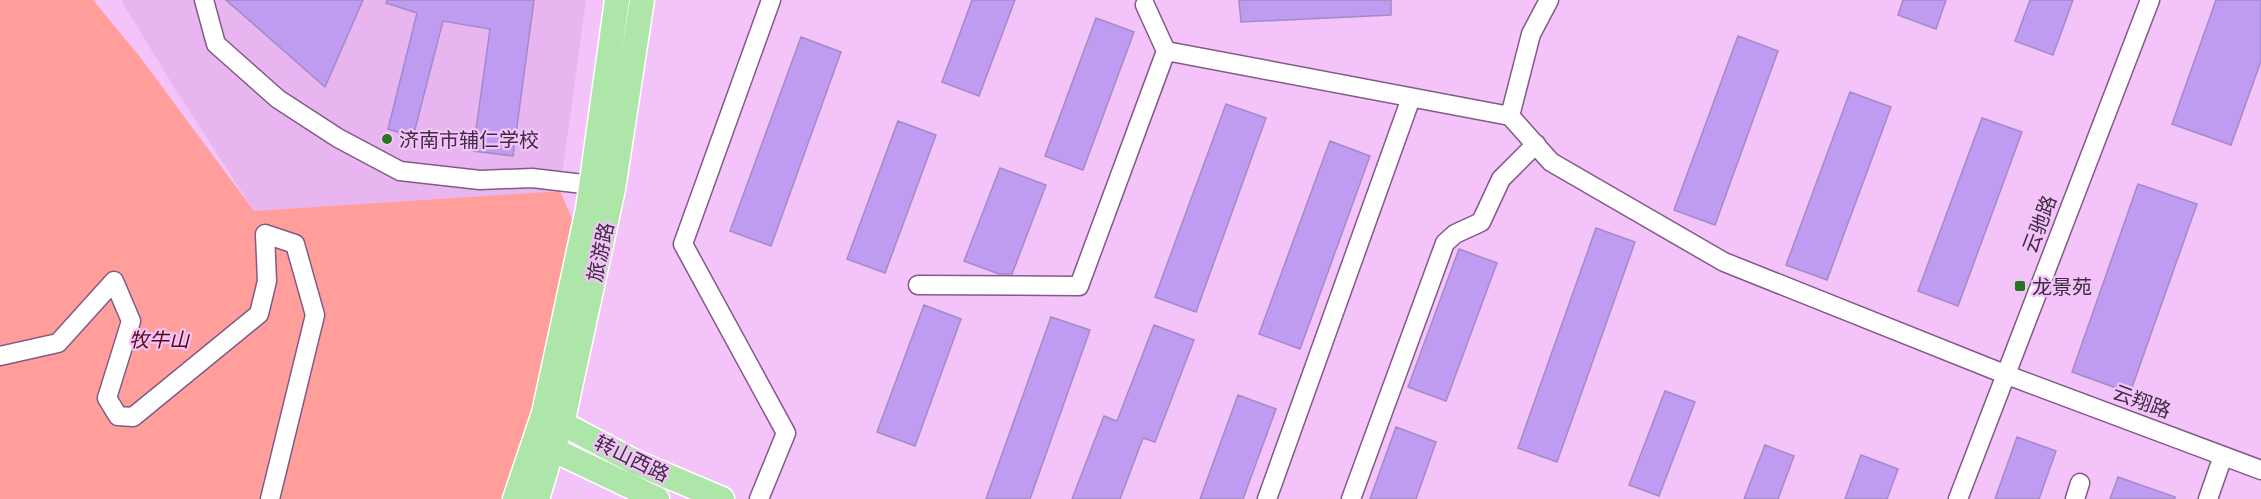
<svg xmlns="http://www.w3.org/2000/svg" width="2261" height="499" font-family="'PT Serif','Noto Sans SC',serif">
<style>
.built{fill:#e9b5f0}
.green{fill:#ff9e9a}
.building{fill:#bf9cf2;stroke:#a28bc6;stroke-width:1.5}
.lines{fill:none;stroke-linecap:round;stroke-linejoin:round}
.minor-casing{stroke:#835989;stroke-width:21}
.major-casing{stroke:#fff;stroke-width:27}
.minor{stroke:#fff;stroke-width:18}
.major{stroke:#aee6a9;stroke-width:24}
.poi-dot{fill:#257620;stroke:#f3c3f9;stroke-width:2}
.labels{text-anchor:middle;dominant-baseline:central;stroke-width:4.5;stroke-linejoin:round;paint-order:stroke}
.poi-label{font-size:20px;fill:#3e2c41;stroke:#f3c3f9;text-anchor:start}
.street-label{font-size:20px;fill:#3e2c41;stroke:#f3c3f9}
.park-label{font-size:20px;font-style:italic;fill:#580510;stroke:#f3c3f9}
</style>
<rect width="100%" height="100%" fill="#f3c3f9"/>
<!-- built -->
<path class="built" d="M 121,0 L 586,0 L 560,191 L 254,211 L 174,87 Z"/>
<!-- green -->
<path class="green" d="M 0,0 L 93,0 L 140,57 L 254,211 L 560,191 L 572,219 L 529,431 L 507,499 L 0,499 Z"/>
<!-- building -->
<path class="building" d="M 226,0 L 363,0 L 325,87 Z
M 387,0 L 534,0 L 513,156 L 473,151 L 490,29 L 443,21 L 413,137 L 388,129 L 417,13 L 386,3 Z
M 972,0 L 1015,0 L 979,96 L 942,82 Z
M 1239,0 L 1391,0 L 1391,15 L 1241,22 Z
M 1903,0 L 1946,0 L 1936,29 L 1898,15 Z
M 2030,0 L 2073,0 L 2053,55 L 2015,41 Z
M 2216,0 L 2261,0 L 2261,61 L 2231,145 L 2172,124 Z
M 1096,18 L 1134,32 L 1083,170 L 1045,156 Z
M 1738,36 L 1778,51 L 1715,225 L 1674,210 Z
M 801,37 L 841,52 L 771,246 L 730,231 Z
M 1850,92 L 1891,107 L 1827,280 L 1786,265 Z
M 1226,104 L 1266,118 L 1196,312 L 1155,297 Z
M 1982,118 L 2022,132 L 1958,306 L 1918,291 Z
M 898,121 L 936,135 L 885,273 L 847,259 Z
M 1330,141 L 1370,156 L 1300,349 L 1259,334 Z
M 1000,168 L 1046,185 L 1012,274 L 999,274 L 964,261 Z
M 2138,184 L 2197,204 L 2130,393 L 2072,372 Z
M 1596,228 L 1635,242 L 1557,462 L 1518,448 Z
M 1459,249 L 1497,263 L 1446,401 L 1408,387 Z
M 924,305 L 961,319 L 915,446 L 877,432 Z
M 1051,317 L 1090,330 L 1030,499 L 986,499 Z
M 1154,325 L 1194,340 L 1155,442 L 1143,438 L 1120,499 L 1072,499 L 1104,416 L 1117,421 Z
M 1665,391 L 1695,402 L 1659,496 L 1629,485 Z
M 1238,395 L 1276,409 L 1243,499 L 1200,499 Z
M 1396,427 L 1436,442 L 1416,499 L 1370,499 Z
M 2017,437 L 2056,451 L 2039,499 L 1995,499 Z
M 1765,445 L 1794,456 L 1778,499 L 1744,499 Z
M 1861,455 L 1898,469 L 1887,499 L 1845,499 Z
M 2118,477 L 2175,497 L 2175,499 L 2110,499 Z"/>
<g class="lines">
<!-- minor casing -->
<g class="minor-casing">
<path id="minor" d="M 204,0 L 216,44 L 278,99 L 338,138 L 400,171 L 480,180 L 532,178 L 592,185
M 1166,51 L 1510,116 L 1531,34 L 1549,0
M 1510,116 L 1551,162 L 1724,262 L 2007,375 L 2261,470
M 918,285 L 1079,286 L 1166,51 L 1145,5
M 0,356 L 58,343 L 114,281 L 131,321 L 107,398 L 118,416 L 133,417 L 259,314 L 267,281 L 265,234 L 295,244 L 315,315 L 270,499
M 759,499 L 786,433 L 683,244 L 771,0
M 1267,499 L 1411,98
M 1351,499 L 1445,243 L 1455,234 L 1481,222 L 1501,179 L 1536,144
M 1958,499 L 2150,0
M 2075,499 L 2080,483
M 2208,499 L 2223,456"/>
</g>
<!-- major casing -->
<g class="major-casing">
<path id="major" d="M 548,416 L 637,463 L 722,499
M 536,445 L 552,449 L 657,499
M 515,499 L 544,413 L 588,209 L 617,0
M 537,499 L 552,449 L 562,424 L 613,189 L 642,0"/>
</g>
<!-- minor -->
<use href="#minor" class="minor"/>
<!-- major -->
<use href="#major" class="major"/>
</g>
<!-- markers -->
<g class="poi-dot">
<circle cx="387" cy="139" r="6"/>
<rect x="2014" y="280" width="12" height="12" rx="3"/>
</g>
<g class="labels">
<!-- poi labels -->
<g class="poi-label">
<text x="399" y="139">济南市辅仁学校</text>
<text x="2032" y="286">龙景苑</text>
</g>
<!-- street labels -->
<g class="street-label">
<text transform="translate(2039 224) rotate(-69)">云驰路</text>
<text transform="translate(600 252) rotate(-78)">旅游路</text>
<text transform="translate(2142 401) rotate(20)">云翔路</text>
<text transform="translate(632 458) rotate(26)">转山西路</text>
</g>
<!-- park labels -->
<g class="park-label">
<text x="159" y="339">牧牛山</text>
</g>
</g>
</svg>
